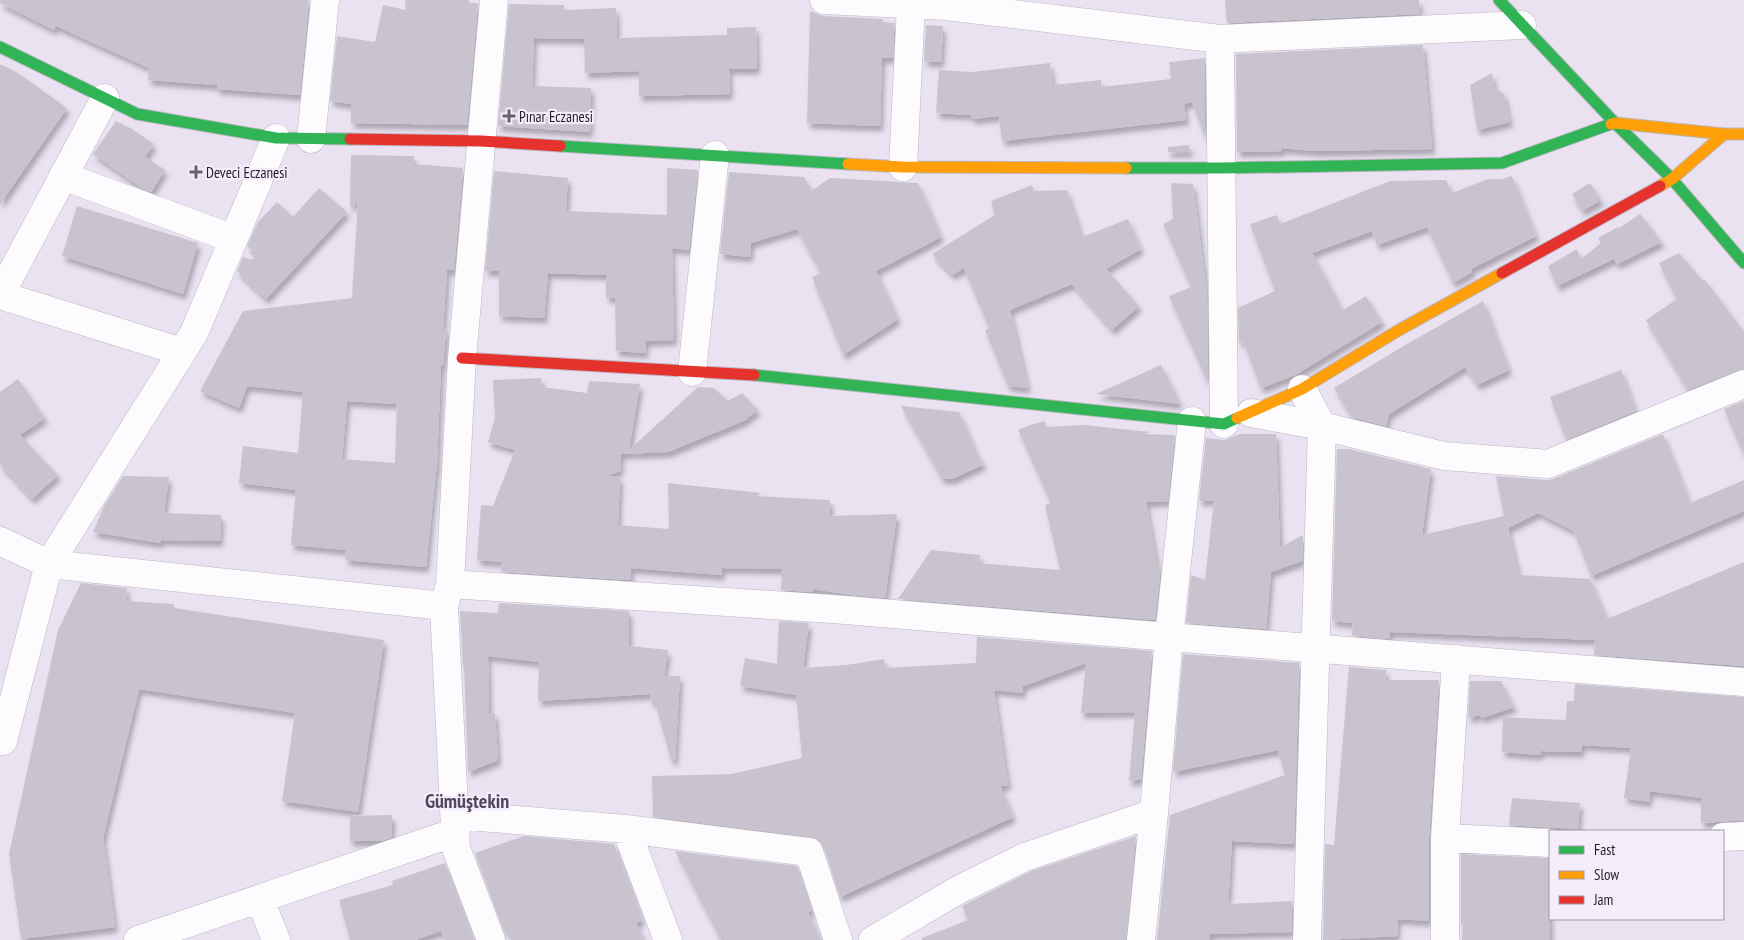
<svg xmlns="http://www.w3.org/2000/svg" width="1744" height="940" font-family="'PT Sans Narrow',sans-serif">
<style>
.building{fill:#c9c3cf;fill-rule:evenodd;filter:url(#shadow)}
.lines{fill:none;stroke-linecap:round;stroke-linejoin:round}
.street-casing{stroke:#bdb7c2;stroke-width:29}
.fast-casing{stroke:#bdb7c2;stroke-width:13}
.slow-casing{stroke:#bdb7c2;stroke-width:13}
.jam-casing{stroke:#bdb7c2;stroke-width:13}
.street{stroke:#fcfbfd;stroke-width:28}
.fast{stroke:#30b455;stroke-width:11}
.slow{stroke:#ff9f0a;stroke-width:11}
.jam{stroke:#e5322d;stroke-width:11}
.poi-dot{fill:#69636e;stroke:#f5ecfc;stroke-width:2}
.labels{text-anchor:middle;dominant-baseline:central;stroke-width:4.5;stroke-linejoin:round;paint-order:stroke}
.poi-label{font-size:15px;fill:#231e27;stroke:#f5ecfc;text-anchor:start}
.district-label{font-size:20px;font-weight:bold;fill:#53475d;stroke:#f5ecfc}
</style>
<defs>
<filter id="shadow"><feDropShadow dx="3" dy="5.5" stdDeviation="2.5" flood-color="#0004"/></filter>
</defs>
<rect width="100%" height="100%" fill="#eae2f1"/>
<!-- building -->
<path class="building" d="M 0,0 L 309,0 L 300,95 L 217,89 L 217,85 L 148,80 L 149,68 L 56,26 L 54,30 L 0,3 Z
M 405,0 L 469,0 L 469,3 L 478,3 L 467,125 L 351,123 L 351,104 L 330,101 L 337,36 L 375,42 L 383,5 L 406,10 Z
M 1225,0 L 1419,0 L 1420,14 L 1227,23 Z
M 509,4 L 564,5 L 564,10 L 616,8 L 617,38 L 727,35 L 727,28 L 756,27 L 757,69 L 729,69 L 730,94 L 639,96 L 639,71 L 585,73 L 584,39 L 534,38 L 532,86 L 591,88 L 590,132 L 498,126 Z
M 810,11 L 823,16 L 883,19 L 883,22 L 894,23 L 893,58 L 882,58 L 880,126 L 807,123 Z
M 926,25 L 943,26 L 941,62 L 924,61 Z
M 1423,45 L 1432,149 L 1314,151 L 1282,148 L 1282,151 L 1237,152 L 1236,54 Z
M 1205,58 L 1205,138 L 1192,102 L 1184,104 L 1186,120 L 1002,141 L 999,116 L 972,119 L 971,115 L 936,113 L 939,70 L 972,72 L 1050,63 L 1053,85 L 1101,80 L 1101,87 L 1171,79 L 1169,62 Z
M 0,64 L 18,73 L 67,108 L 0,204 Z
M 1492,73 L 1494,87 L 1504,94 L 1510,122 L 1477,130 L 1470,85 Z
M 116,121 L 132,129 L 154,144 L 145,157 L 165,170 L 151,192 L 145,190 L 93,154 Z
M 1189,145 L 1190,152 L 1168,152 L 1168,147 Z
M 351,155 L 414,156 L 414,164 L 463,168 L 454,270 L 447,270 L 443,329 L 446,329 L 443,366 L 441,366 L 437,462 L 426,567 L 345,560 L 346,550 L 291,545 L 296,490 L 239,483 L 243,446 L 298,453 L 303,392 L 247,386 L 239,408 L 200,391 L 243,311 L 352,298 L 358,201 L 350,208 ZM 347,401 L 397,404 L 395,463 L 342,459 Z
M 667,168 L 698,170 L 689,250 L 672,248 L 674,340 L 646,341 L 645,353 L 616,351 L 615,298 L 606,298 L 606,275 L 548,273 L 544,318 L 499,316 L 499,271 L 485,271 L 494,171 L 568,178 L 566,211 L 667,215 Z
M 729,172 L 804,177 L 811,191 L 830,178 L 918,183 L 941,237 L 876,271 L 898,319 L 843,355 L 812,277 L 821,273 L 797,229 L 751,243 L 750,257 L 720,254 Z
M 1512,176 L 1536,236 L 1471,269 L 1472,272 L 1453,283 L 1427,227 L 1377,245 L 1372,231 L 1312,253 L 1343,310 L 1366,296 L 1382,322 L 1295,375 L 1261,388 L 1243,341 L 1239,343 L 1238,308 L 1275,291 L 1250,224 L 1277,215 L 1280,224 L 1390,181 L 1446,180 L 1452,193 L 1488,179 L 1502,179 Z
M 1171,183 L 1193,184 L 1207,297 L 1208,383 L 1169,296 L 1191,287 L 1163,224 L 1173,219 Z
M 1590,183 L 1601,200 L 1582,211 L 1572,194 Z
M 1032,185 L 1034,191 L 1067,190 L 1082,237 L 1128,219 L 1141,249 L 1106,269 L 1139,306 L 1112,330 L 1072,284 L 1010,310 L 1028,388 L 1008,386 L 985,330 L 989,328 L 964,268 L 952,275 L 932,254 L 995,215 L 991,201 Z
M 319,188 L 347,212 L 266,299 L 237,271 L 243,257 L 252,260 L 256,254 L 247,246 L 258,222 L 277,202 L 293,217 Z
M 77,206 L 198,243 L 183,294 L 62,256 Z
M 1640,214 L 1662,242 L 1617,264 L 1614,259 L 1557,286 L 1548,266 L 1577,249 L 1581,259 L 1601,243 L 1598,238 L 1618,227 L 1619,228 Z
M 1679,253 L 1703,281 L 1705,280 L 1744,332 L 1744,369 L 1738,370 L 1688,390 L 1646,320 L 1677,299 L 1659,263 Z
M 1483,301 L 1509,370 L 1477,385 L 1465,367 L 1389,414 L 1386,426 L 1352,417 L 1334,388 L 1407,344 Z
M 1161,365 L 1180,404 L 1096,394 Z
M 1621,370 L 1636,411 L 1566,440 L 1550,397 Z
M 541,378 L 542,387 L 587,393 L 589,381 L 640,384 L 629,450 L 698,387 L 714,388 L 728,401 L 742,393 L 758,410 L 747,418 L 748,419 L 668,452 L 621,454 L 620,471 L 608,476 L 620,477 L 618,525 L 669,529 L 668,483 L 761,493 L 757,496 L 830,500 L 830,516 L 897,514 L 885,598 L 851,595 L 813,589 L 813,592 L 781,590 L 782,569 L 722,568 L 722,575 L 631,568 L 630,580 L 501,572 L 502,562 L 477,560 L 481,505 L 493,506 L 515,450 L 488,442 L 495,418 L 493,380 Z
M 18,379 L 45,418 L 20,435 L 58,475 L 32,499 L 0,464 L 0,392 Z
M 1744,401 L 1744,455 L 1724,409 Z
M 901,406 L 959,412 L 976,452 L 984,464 L 952,479 L 942,479 Z
M 1045,421 L 1046,427 L 1084,425 L 1150,432 L 1144,434 L 1175,435 L 1168,501 L 1146,502 L 1157,565 L 1161,566 L 1155,620 L 898,599 L 931,550 L 980,555 L 979,563 L 1060,570 L 1045,505 L 1051,503 L 1018,430 L 1030,425 Z
M 1240,434 L 1276,434 L 1280,547 L 1303,535 L 1302,561 L 1271,572 L 1266,629 L 1186,623 L 1191,575 L 1205,580 L 1214,500 L 1199,501 L 1206,438 L 1225,440 Z
M 1663,434 L 1690,503 L 1744,480 L 1744,511 L 1591,576 L 1574,531 L 1538,513 L 1508,528 L 1519,575 L 1590,579 L 1607,619 L 1744,562 L 1744,666 L 1594,655 L 1595,640 L 1390,632 L 1389,639 L 1352,636 L 1353,623 L 1332,621 L 1337,449 L 1349,449 L 1431,469 L 1422,535 L 1504,516 L 1496,476 L 1547,480 L 1553,479 Z
M 123,476 L 169,477 L 164,513 L 221,515 L 220,541 L 161,540 L 160,543 L 93,532 L 104,506 Z
M 81,583 L 127,588 L 126,601 L 174,604 L 174,608 L 384,640 L 358,812 L 282,801 L 295,713 L 139,689 L 103,838 L 115,927 L 21,939 L 9,854 L 58,630 Z
M 499,603 L 629,611 L 629,646 L 668,650 L 664,676 L 680,676 L 675,760 L 671,760 L 655,702 L 650,701 L 650,694 L 538,701 L 539,662 L 488,656 L 489,713 L 495,713 L 498,760 L 468,772 L 464,666 L 463,666 L 460,611 L 498,613 Z
M 779,621 L 809,623 L 803,668 L 846,665 L 884,659 L 885,668 L 976,663 L 977,637 L 1152,651 L 1141,779 L 1129,781 L 1135,712 L 1081,713 L 1086,663 L 1023,686 L 1023,693 L 994,690 L 1008,785 L 1000,786 L 1013,817 L 840,897 L 824,847 L 819,840 L 811,837 L 653,817 L 652,776 L 732,774 L 802,758 L 796,695 L 740,686 L 745,658 L 777,664 Z
M 1183,654 L 1299,663 L 1294,844 L 1232,841 L 1228,904 L 1292,901 L 1292,932 L 1210,934 L 1210,940 L 1157,940 L 1170,815 L 1285,775 L 1278,750 L 1173,772 Z
M 1349,667 L 1386,670 L 1385,680 L 1439,680 L 1429,837 L 1429,921 L 1398,919 L 1397,936 L 1323,940 L 1325,844 L 1334,845 Z
M 1470,681 L 1501,681 L 1514,707 L 1482,718 L 1480,715 L 1468,718 Z
M 1575,684 L 1744,697 L 1744,820 L 1701,823 L 1701,798 L 1650,791 L 1649,802 L 1624,798 L 1631,748 L 1582,745 L 1581,752 L 1541,751 L 1540,755 L 1502,752 L 1503,717 L 1566,720 L 1567,701 L 1574,701 Z
M 1512,798 L 1580,803 L 1578,829 L 1509,825 Z
M 392,815 L 392,837 L 382,841 L 350,841 L 350,816 Z
M 524,836 L 614,844 L 642,920 L 636,923 L 644,940 L 511,940 L 507,930 L 504,931 L 475,853 Z
M 1136,836 L 1126,940 L 922,940 L 922,938 L 968,920 L 962,906 L 1031,871 Z
M 675,851 L 797,866 L 812,910 L 808,912 L 820,940 L 721,940 Z
M 1461,854 L 1550,858 L 1550,940 L 1462,940 L 1463,924 L 1461,924 Z
M 445,863 L 474,940 L 445,940 L 441,931 L 415,940 L 350,940 L 339,900 L 393,885 L 392,881 Z"/>
<g class="lines">
<!-- street casing -->
<g class="street-casing">
<path id="street" d="M 824,0 L 946,6 L 1220,39 L 1522,25
M 1220,39 L 1224,424
M 311,139 L 325,0
M 903,167 L 911,5
M 63,176 L 234,239
M 0,295 L 105,98
M 0,295 L 182,352
M 692,372 L 715,155
M 1302,389 L 1322,426 L 1307,940
M 1251,413 L 1322,426 L 1444,456 L 1548,464 L 1744,384
M 0,541 L 49,564 L 444,606
M 450,584 L 833,609 L 1169,637 L 1744,682
M 0,740 L 3,741 L 49,564 L 194,333 L 276,138
M 455,815 L 626,829 L 809,852 L 838,940
M 626,829 L 668,940
M 1723,837 L 1744,836
M 1445,838 L 1550,843
M 260,899 L 276,940
M 138,940 L 456,832
M 491,940 L 456,848 L 444,606 L 450,584 L 462,358 L 494,0
M 873,940 L 958,890 L 1025,857 L 1154,813
M 1141,940 L 1154,813 L 1169,637 L 1192,421
M 1445,940 L 1445,838 L 1456,659"/>
</g>
<!-- fast casing -->
<g class="fast-casing">
<path id="fast" d="M 1499,0 L 1615,123 L 1672,179 L 1744,263
M 0,47 L 137,114 L 276,138 L 350,139
M 560,146 L 848,164
M 1126,168 L 1223,168 L 1502,163 L 1611,124
M 754,375 L 1224,424 L 1237,418"/>
</g>
<!-- slow casing -->
<g class="slow-casing">
<path id="slow" d="M 1611,124 L 1615,123 L 1724,134 L 1744,134
M 848,164 L 903,167 L 1126,168
M 1660,186 L 1672,179 L 1724,134
M 1237,418 L 1302,389 L 1399,330 L 1502,273"/>
</g>
<!-- jam casing -->
<g class="jam-casing">
<path id="jam" d="M 350,139 L 481,141 L 560,146
M 1502,273 L 1660,186
M 462,358 L 754,375"/>
</g>
<!-- street -->
<use href="#street" class="street"/>
<!-- fast -->
<use href="#fast" class="fast"/>
<!-- slow -->
<use href="#slow" class="slow"/>
<!-- jam -->
<use href="#jam" class="jam"/>
</g>
<!-- markers -->
<g class="poi-dot">
<path d="M506.5 108.5h5v5h5v5h-5v5h-5v-5h-5v-5h5z"/>
<path d="M193.5 164.5h5v5h5v5h-5v5h-5v-5h-5v-5h5z"/>
</g>
<g class="labels">
<!-- poi labels -->
<g class="poi-label">
<text x="519" y="116">Pınar Eczanesi</text>
<text x="206" y="172">Deveci Eczanesi</text>
</g>
<!-- district labels -->
<g class="district-label">
<text x="467" y="801">Gümüştekin</text>
</g>
</g>
<!-- legend -->
<rect x="1549" y="830" width="175" height="90" fill="#f5ecfc" stroke="#a19aa7"/>
<rect x="1559" y="846" width="25" height="8" fill="#30b455" stroke="#a19aa7"/>
<text x="1594" y="855" font-size="15" fill="#231e27">Fast</text>
<rect x="1559" y="871" width="25" height="8" fill="#ff9f0a" stroke="#a19aa7"/>
<text x="1594" y="880" font-size="15" fill="#231e27">Slow</text>
<rect x="1559" y="896" width="25" height="8" fill="#e5322d" stroke="#a19aa7"/>
<text x="1594" y="905" font-size="15" fill="#231e27">Jam</text>
</svg>
